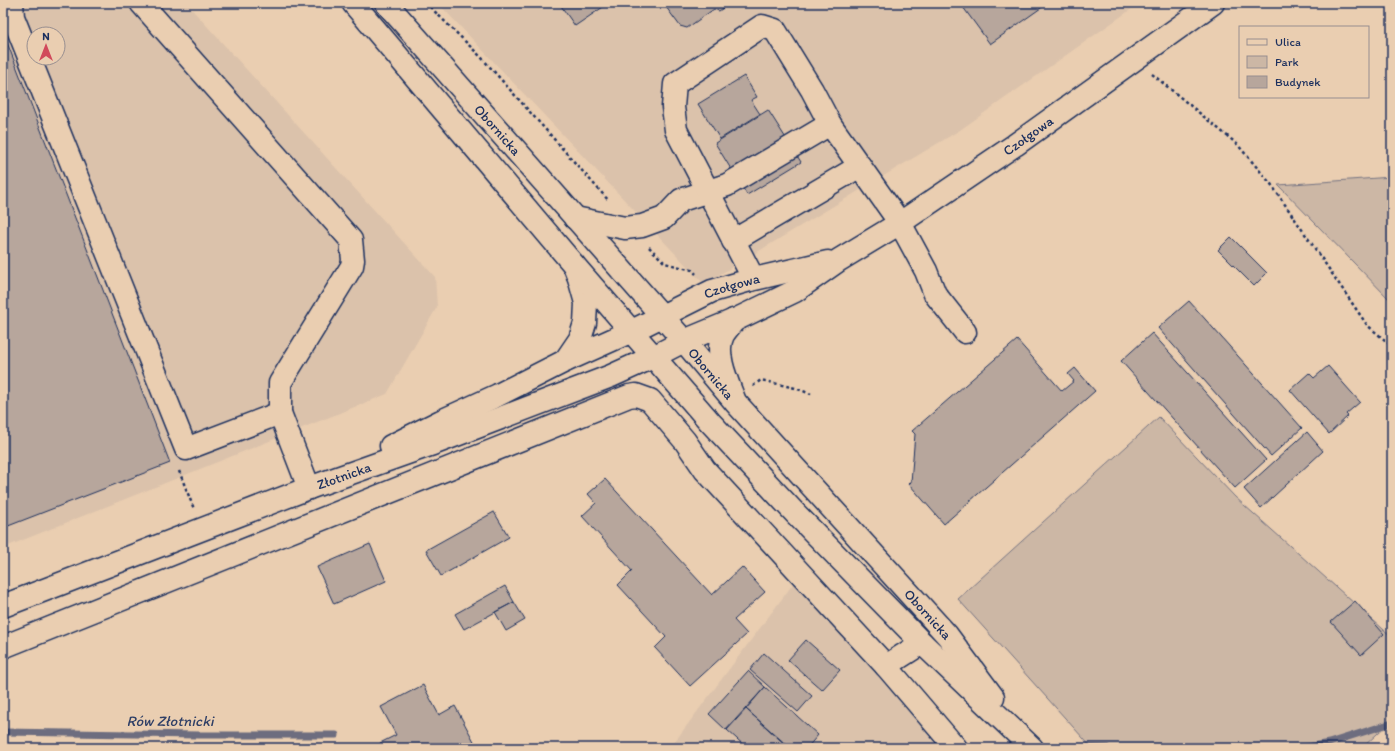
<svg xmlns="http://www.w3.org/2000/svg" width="1395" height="751" font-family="Itim,sans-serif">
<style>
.built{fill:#dbc2ab;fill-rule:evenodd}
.green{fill:#ccb7a5;stroke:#747382}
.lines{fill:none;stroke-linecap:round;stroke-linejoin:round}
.stream{stroke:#6d6d7f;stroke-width:7}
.building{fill:#b7a69c;stroke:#1b2f5e}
.minor-casing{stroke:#1b2f5e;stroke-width:25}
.major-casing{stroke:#1b2f5e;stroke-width:25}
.path{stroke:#1b2f5e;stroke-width:2.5;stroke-dasharray:3 3;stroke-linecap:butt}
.minor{stroke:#eaceb1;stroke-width:22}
.major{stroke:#eaceb1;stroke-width:22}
.labels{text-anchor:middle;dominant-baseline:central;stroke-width:4;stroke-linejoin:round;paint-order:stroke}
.street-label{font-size:14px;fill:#1b2f5e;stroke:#eaceb1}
.water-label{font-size:15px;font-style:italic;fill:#2f3f66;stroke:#eaceb1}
</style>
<rect width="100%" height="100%" fill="#eaceb1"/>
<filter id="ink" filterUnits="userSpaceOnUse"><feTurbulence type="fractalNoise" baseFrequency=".025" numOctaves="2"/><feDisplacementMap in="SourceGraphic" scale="8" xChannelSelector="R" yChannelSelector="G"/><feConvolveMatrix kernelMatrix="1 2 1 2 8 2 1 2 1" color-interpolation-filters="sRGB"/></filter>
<g filter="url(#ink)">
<!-- built -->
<path class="built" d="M 3,3 L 186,3 L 435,277 L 437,307 L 387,394 L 3,548 ZM 34,34 L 58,34 L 58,58 L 34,58 Z
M 438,3 L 1140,3 L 960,130 L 704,284 Z
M 796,580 L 975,748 L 670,748 Z"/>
<!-- green -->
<path class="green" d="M 1392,177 L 1392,302 L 1278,185 Z
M 1159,417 L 1235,497 L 1392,637 L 1392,720 L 1362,748 L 1092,748 L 958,599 Z"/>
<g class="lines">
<!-- stream -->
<path class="stream" d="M 3,732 L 199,735 L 336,735
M 1070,747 L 1107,748
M 1303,748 L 1329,743 L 1392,723"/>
</g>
<!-- building -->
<path class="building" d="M 559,3 L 609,3 L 575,26 Z
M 672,3 L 730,3 L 719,11 L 714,9 L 687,28 L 680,26 L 666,7 Z
M 960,3 L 1048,3 L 990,44 Z
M 3,32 L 170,463 L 3,528 Z
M 744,76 L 757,97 L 751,100 L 760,114 L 720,139 L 698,104 Z
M 768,110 L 801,162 L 747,195 L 715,143 Z
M 1231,237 L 1267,273 L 1254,286 L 1218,250 Z
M 1189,301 L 1302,428 L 1271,456 L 1158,328 Z
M 1152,333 L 1266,460 L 1235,488 L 1121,361 Z
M 1017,340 L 1062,391 L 1074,381 L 1068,374 L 1075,368 L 1095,391 L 944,524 L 909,484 L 911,482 L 915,434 L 912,431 Z
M 1328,366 L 1360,402 L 1346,414 L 1348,416 L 1329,434 L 1290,390 L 1309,373 L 1314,378 Z
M 1307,432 L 1323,451 L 1261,508 L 1244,489 Z
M 605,479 L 712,595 L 742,567 L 765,592 L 734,620 L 747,634 L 690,686 L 655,648 L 666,637 L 618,585 L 632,571 L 582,516 L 596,503 L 588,494 Z
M 494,512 L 509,537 L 441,576 L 426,550 Z
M 370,544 L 386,581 L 334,604 L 317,567 Z
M 505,586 L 514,602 L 464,629 L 455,614 Z
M 1355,601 L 1384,634 L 1361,655 L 1331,622 Z
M 514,602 L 525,620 L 506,631 L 495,612 Z
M 806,640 L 840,670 L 822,690 L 788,660 Z
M 764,653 L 812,696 L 798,712 L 750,670 Z
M 748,671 L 765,687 L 726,730 L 709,714 Z
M 423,685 L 439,715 L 455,706 L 477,747 L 383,748 L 380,743 L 396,735 L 381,707 Z
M 765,687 L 818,735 L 807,748 L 789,748 L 746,709 Z
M 746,709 L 789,747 L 788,748 L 747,748 L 727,730 Z"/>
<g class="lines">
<!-- minor casing -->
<g class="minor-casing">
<g id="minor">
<path d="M 12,3 L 13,17 L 186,449 L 280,413"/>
<path d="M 141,3 L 351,240 L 353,260 L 352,266 L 280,383 L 280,413 L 309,488"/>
<path d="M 575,218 L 625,228 L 642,226 L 664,218 L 681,200 L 727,185 L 830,124 L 900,223 L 926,271 L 935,294 L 965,332"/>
<path d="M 733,241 L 860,166"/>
<path d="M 750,280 L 749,270 L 676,130 L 673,107 L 675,84 L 762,26 L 775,30 L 812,90 L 830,124"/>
<path d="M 565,361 L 580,339 L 585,323 L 586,303 L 579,278 L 574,265"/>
<path d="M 734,399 C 727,381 714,353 723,335 C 726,330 731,325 734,320"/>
<path id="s1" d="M 391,446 L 441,421 L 498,395 L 565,361 L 632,331 L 712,291 L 750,280 L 828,262"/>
<path id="s2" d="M 3,606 L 309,488 L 430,445 L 611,376 L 653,357 L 684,341 L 737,319 L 795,291 L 839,260 L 900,223 L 1015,145 L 1213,3"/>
<path d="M 3,647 L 629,396 L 636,395 L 650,400 L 685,441 L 705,470 L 886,666 L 956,748"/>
<path d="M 886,666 L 922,643"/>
</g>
</g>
<!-- major casing -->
<g class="major-casing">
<g id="major">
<path d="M 353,3 L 574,265 L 710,422 L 795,513 L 922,643 L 1032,748"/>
<path id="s3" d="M 386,3 L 684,341 L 735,402 L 947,635 L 993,697"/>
</g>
</g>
<!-- path -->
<path class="path" d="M 426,3 L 481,57 L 609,201
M 1152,74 L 1237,144 L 1271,184 L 1367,325 L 1392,346
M 649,247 L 665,263 L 692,270 L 696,274
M 753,386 L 761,380 L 795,388 L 811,394
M 179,471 L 194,509"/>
<!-- minor -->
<use href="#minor" class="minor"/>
<!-- major -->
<use href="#major" class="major"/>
</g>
</g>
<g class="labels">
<!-- street labels -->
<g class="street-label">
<text stroke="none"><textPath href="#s3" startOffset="169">Obornicka</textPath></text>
<text stroke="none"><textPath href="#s2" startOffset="1133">Czołgowa</textPath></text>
<text stroke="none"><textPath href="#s1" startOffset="377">Czołgowa</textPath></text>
<text stroke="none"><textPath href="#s3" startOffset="493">Obornicka</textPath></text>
<text stroke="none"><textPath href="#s2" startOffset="365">Złotnicka</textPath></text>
<text stroke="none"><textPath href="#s3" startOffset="817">Obornicka</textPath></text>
</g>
<!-- water labels -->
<g class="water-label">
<text x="170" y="721">Rów Złotnicki</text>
</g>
</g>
<!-- margin -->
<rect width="1395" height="751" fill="none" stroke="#eaceb1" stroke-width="16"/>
<rect x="8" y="8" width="1379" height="735" fill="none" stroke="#1b2f5e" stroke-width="1.5" filter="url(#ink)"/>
<!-- legend -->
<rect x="1239" y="26" width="130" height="72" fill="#eaceb1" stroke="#978e90"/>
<rect x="1247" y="39" width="20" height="6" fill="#eaceb1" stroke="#978e90"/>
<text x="1275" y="46" font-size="12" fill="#1b2f5e">Ulica</text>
<rect x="1247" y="56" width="20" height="12" fill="#ccb7a5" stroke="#978e90"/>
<text x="1275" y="66" font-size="12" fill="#1b2f5e">Park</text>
<rect x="1247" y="76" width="20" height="12" fill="#b7a69c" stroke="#978e90"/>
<text x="1275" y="86" font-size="12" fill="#1b2f5e">Budynek</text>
<!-- north arrow -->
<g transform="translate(46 46)"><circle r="19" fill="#eaceb1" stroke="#978e90"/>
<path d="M0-3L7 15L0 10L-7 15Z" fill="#d1495b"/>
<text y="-6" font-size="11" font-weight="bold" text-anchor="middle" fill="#1b2f5e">N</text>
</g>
</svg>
